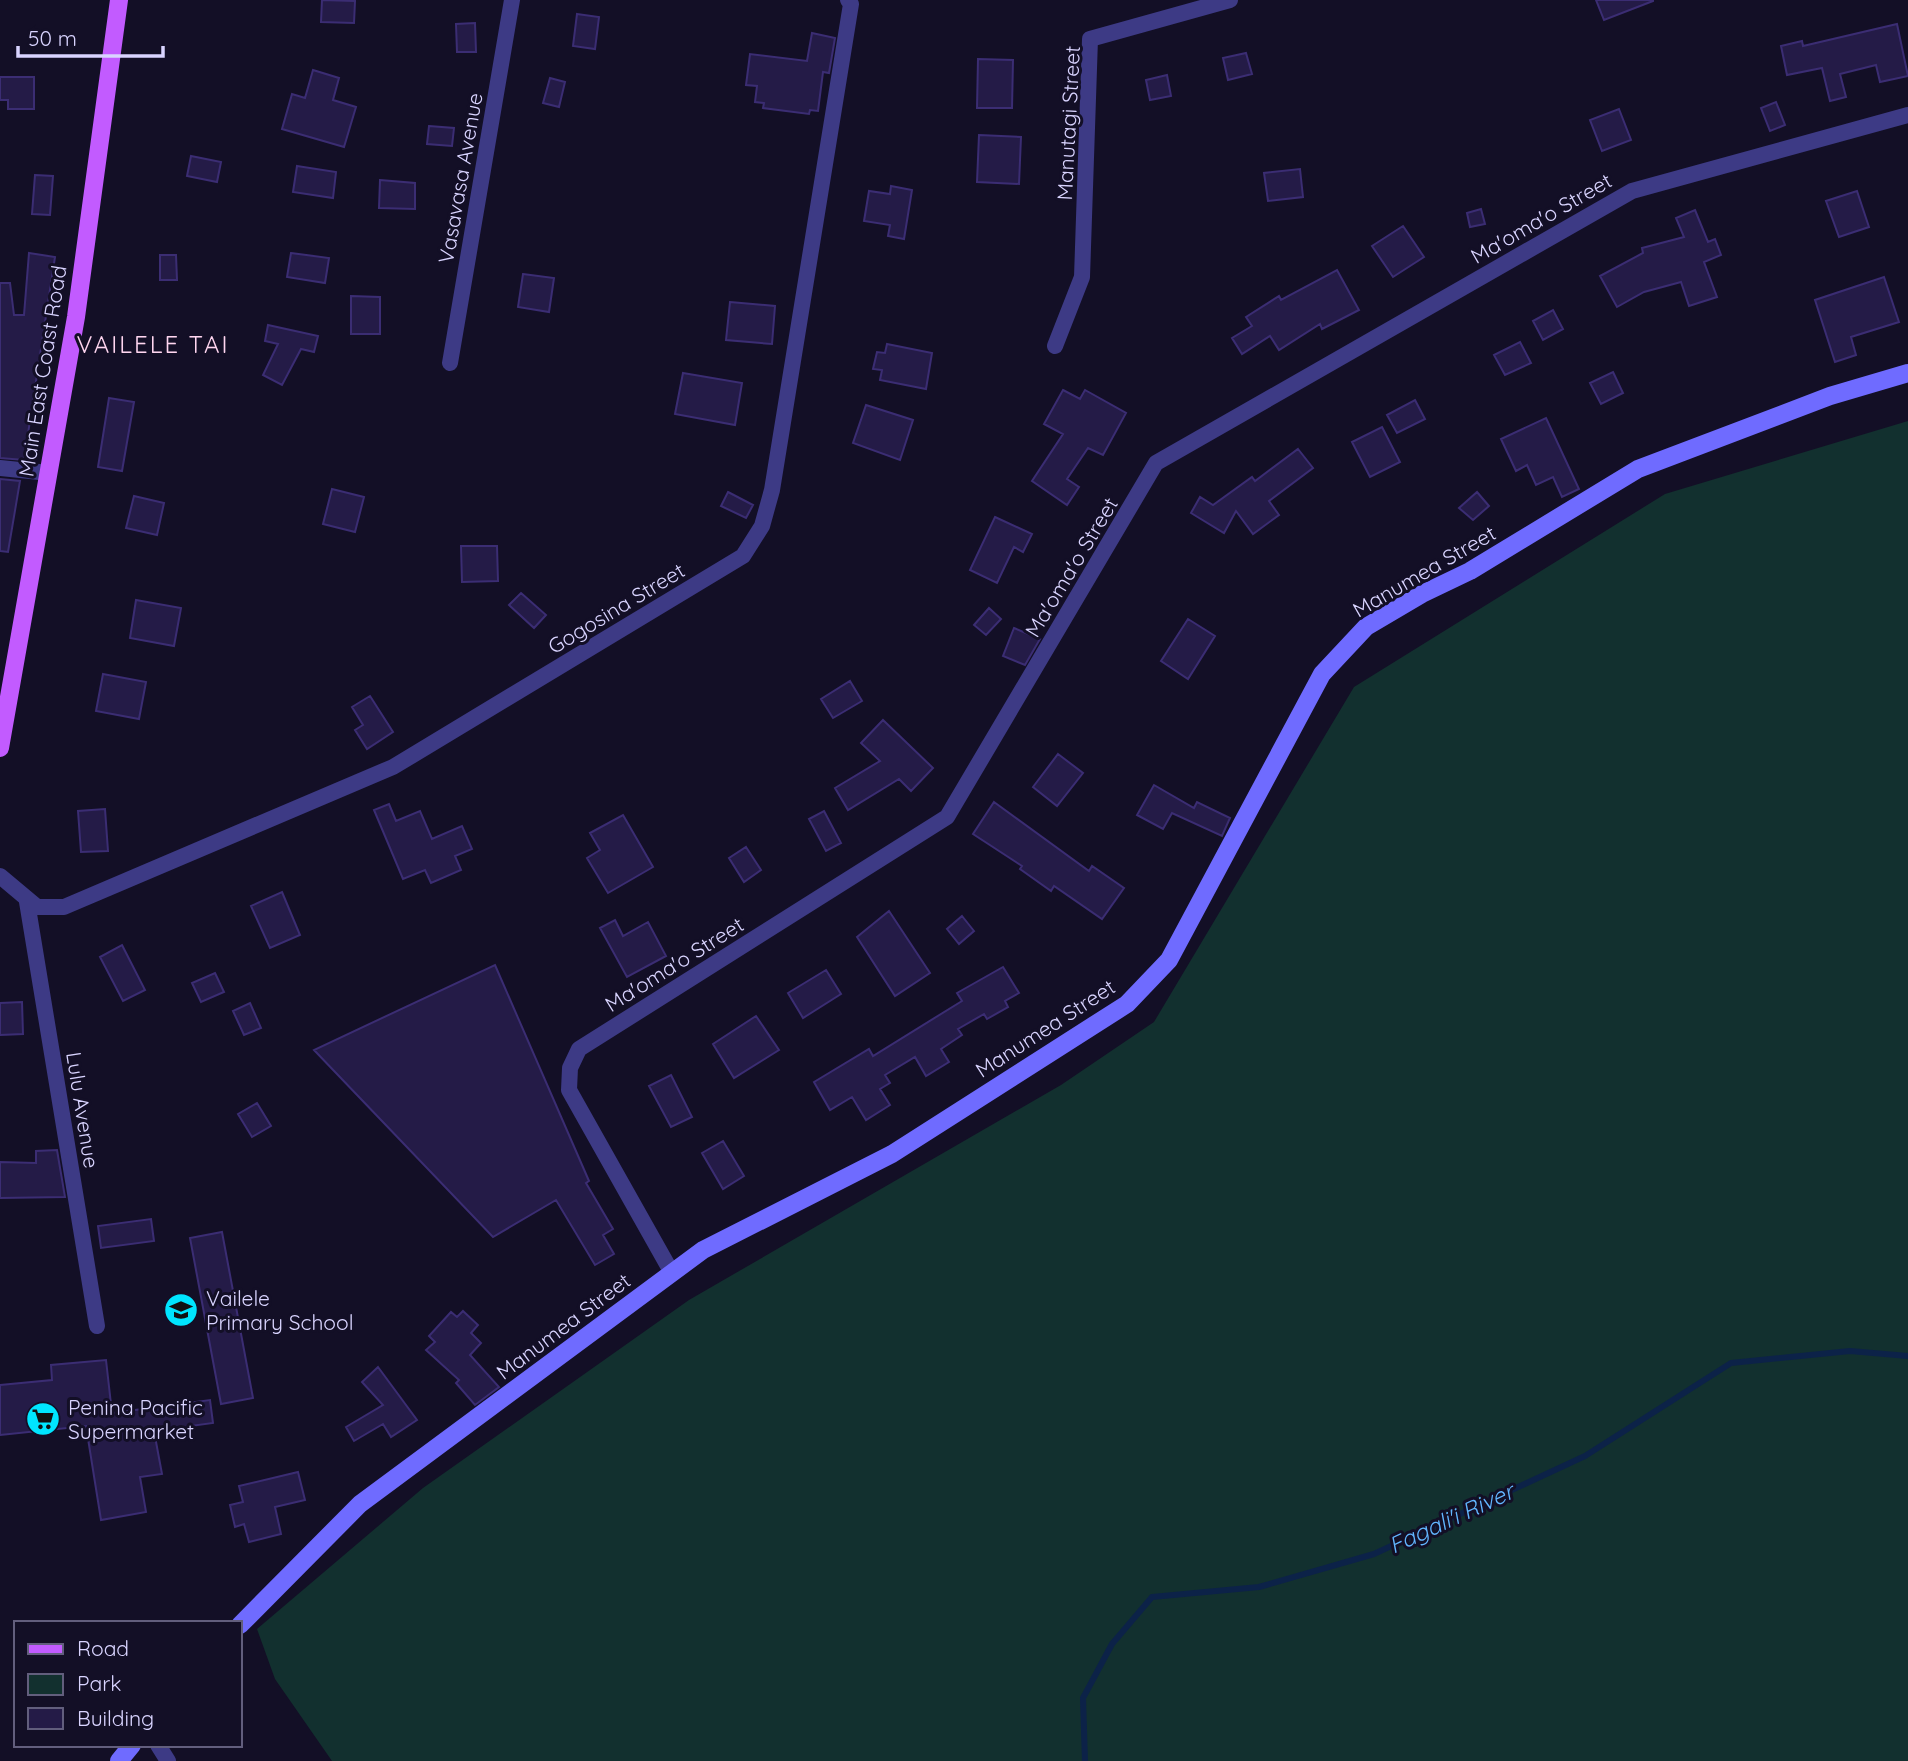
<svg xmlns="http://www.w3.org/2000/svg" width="1908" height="1761" font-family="Quicksand,sans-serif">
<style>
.green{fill:#12302f}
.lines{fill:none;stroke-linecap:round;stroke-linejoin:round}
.stream{stroke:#0c2248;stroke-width:6}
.building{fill:#241b47;stroke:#3b2d73;stroke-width:2}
.minor{stroke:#3d3a85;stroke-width:16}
.secondary{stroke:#6f6bff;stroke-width:18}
.primary{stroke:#c25bff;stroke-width:18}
.labels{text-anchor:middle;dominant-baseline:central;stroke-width:6;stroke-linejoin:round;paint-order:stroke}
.street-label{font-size:21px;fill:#d9d4ff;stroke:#130f26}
.poi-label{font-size:21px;fill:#d9d4ff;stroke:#130f26;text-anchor:start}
.water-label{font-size:23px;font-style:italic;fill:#62b6ff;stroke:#130f26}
.quarter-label{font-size:24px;letter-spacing:2px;fill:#ffd6f0;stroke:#130f26}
</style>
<rect width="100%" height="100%" fill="#130f26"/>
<!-- green -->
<path class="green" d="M 1908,421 L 1908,1761 L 332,1761 L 275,1679 L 257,1629 L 423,1488 L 689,1300 L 1061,1085 L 1154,1022 L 1354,687 L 1665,494 Z"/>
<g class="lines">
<!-- stream -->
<path class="stream" d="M 1085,1761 L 1083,1698 L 1112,1644 L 1152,1597 L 1259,1587 L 1374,1554 L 1585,1456 L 1731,1363 L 1850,1351 L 1908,1356"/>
</g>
<!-- building -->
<path class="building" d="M 322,0 L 355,1 L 354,23 L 321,22 Z
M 1596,0 L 1653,0 L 1653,1 L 1604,20 Z
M 577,14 L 599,17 L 595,49 L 573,46 Z
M 475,23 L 476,52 L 457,52 L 456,24 Z
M 1897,24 L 1908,76 L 1880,82 L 1876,65 L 1840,74 L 1846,97 L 1830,101 L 1822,68 L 1787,75 L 1781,46 L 1802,41 L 1803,46 Z
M 812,33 L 835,38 L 829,73 L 823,72 L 818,111 L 810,110 L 809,114 L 763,108 L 764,103 L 755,102 L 757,86 L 746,85 L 750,54 L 807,61 Z
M 1246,53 L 1252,74 L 1228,80 L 1223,58 Z
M 978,59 L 1013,60 L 1012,108 L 977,108 Z
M 313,70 L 339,78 L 333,100 L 356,107 L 344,147 L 282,129 L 292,94 L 305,98 Z
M 1167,75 L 1171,96 L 1150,100 L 1146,80 Z
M 0,77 L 34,77 L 34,109 L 8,109 L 8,100 L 0,100 Z
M 550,78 L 565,82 L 559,107 L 543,103 Z
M 1776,102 L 1785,125 L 1770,131 L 1761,108 Z
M 1619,109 L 1631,140 L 1602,151 L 1590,120 Z
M 429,126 L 454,128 L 452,146 L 427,144 Z
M 979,135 L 1021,137 L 1019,184 L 977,182 Z
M 191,156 L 221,162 L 217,182 L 187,176 Z
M 297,166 L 336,172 L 333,198 L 293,192 Z
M 1300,169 L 1303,197 L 1268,201 L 1264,173 Z
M 35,175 L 53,176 L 50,215 L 32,214 Z
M 380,180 L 415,183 L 415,209 L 379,208 Z
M 891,186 L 912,190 L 904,239 L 888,236 L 890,225 L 864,221 L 869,191 L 890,194 Z
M 1857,191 L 1869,227 L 1839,237 L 1826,201 Z
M 1481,209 L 1485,224 L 1470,227 L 1467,213 Z
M 1695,210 L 1708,242 L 1715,239 L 1721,255 L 1704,262 L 1717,297 L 1689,306 L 1681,282 L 1644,292 L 1617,307 L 1600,276 L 1643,253 L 1642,248 L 1684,237 L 1676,218 Z
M 1403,226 L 1424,257 L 1393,277 L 1372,246 Z
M 29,253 L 55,257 L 24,460 L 0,458 L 0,283 L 10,283 L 14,315 L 24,315 Z
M 291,253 L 329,258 L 325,283 L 287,277 Z
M 160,255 L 176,255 L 177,280 L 160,280 Z
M 1337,270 L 1359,310 L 1322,329 L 1320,324 L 1279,350 L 1270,336 L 1242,354 L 1232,338 L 1252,326 L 1246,317 L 1279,296 L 1281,300 Z
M 523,274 L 554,278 L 549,312 L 518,307 Z
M 1884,277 L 1899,322 L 1851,337 L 1856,355 L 1835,362 L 1815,300 Z
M 351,296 L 380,297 L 380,334 L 351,334 Z
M 730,302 L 775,306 L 772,344 L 726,340 Z
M 1553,310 L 1563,329 L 1543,340 L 1533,321 Z
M 268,325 L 318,336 L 314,352 L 301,349 L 282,385 L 263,375 L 278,344 L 265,341 Z
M 1520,342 L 1531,363 L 1505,375 L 1494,355 Z
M 887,344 L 932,353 L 926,389 L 880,380 L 882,370 L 873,369 L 877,352 L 885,353 Z
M 1613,372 L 1623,393 L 1601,404 L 1590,383 Z
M 683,373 L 742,383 L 735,425 L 675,414 Z
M 1063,390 L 1080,399 L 1085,390 L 1126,413 L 1103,455 L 1088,448 L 1067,479 L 1079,487 L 1067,505 L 1032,481 L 1063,434 L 1044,424 Z
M 109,398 L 134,402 L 122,471 L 98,467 Z
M 1415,400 L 1425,419 L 1397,433 L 1387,415 Z
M 866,405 L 913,420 L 900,460 L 853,443 Z
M 1546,418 L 1579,489 L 1562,497 L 1553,477 L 1536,485 L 1527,465 L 1516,471 L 1501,439 Z
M 1382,427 L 1400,462 L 1370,477 L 1352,442 Z
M 1298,449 L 1313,468 L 1269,501 L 1279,515 L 1253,534 L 1236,511 L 1224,533 L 1191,513 L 1200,497 L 1213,505 L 1252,477 L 1255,481 Z
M 0,479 L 20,481 L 8,552 L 0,551 Z
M 332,489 L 364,497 L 355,532 L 323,524 Z
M 728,492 L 753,505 L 746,518 L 721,506 Z
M 1477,492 L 1489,506 L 1473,520 L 1459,508 Z
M 134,496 L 164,503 L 157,535 L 126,528 Z
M 995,517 L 1032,534 L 1023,552 L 1014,547 L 997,583 L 970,570 Z
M 461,546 L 497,546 L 498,581 L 462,582 Z
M 521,593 L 546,615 L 534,628 L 509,605 Z
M 136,600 L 181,608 L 174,646 L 130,638 Z
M 989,608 L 1001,619 L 986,635 L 974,625 Z
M 1188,619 L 1215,636 L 1188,679 L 1161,661 Z
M 1014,628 L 1040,639 L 1025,665 L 1003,656 Z
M 103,674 L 146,682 L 139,719 L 96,711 Z
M 850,681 L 862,701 L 833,718 L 821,699 Z
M 370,696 L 393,732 L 367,749 L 355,730 L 363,725 L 352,707 Z
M 883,720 L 933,768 L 911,791 L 899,779 L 848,810 L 835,788 L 880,761 L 861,743 Z
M 1058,754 L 1083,773 L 1057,806 L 1033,787 Z
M 1154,785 L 1194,808 L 1197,802 L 1230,818 L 1222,836 L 1172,813 L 1163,829 L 1137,815 Z
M 994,802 L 1089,871 L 1092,866 L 1124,888 L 1102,919 L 1054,886 L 1051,891 L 1020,869 L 1022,866 L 973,834 Z
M 389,804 L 396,821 L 420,811 L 432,839 L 462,826 L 472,849 L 455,856 L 461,870 L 431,883 L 425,870 L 403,879 L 374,810 Z
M 105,809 L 108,851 L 81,852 L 78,811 Z
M 824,811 L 841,843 L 826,851 L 809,819 Z
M 623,815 L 653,867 L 608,893 L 587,858 L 600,850 L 590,833 Z
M 746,847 L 761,870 L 744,882 L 729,858 Z
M 282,892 L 300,935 L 270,948 L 251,906 Z
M 889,911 L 930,973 L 895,996 L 857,937 Z
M 962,916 L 974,931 L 959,944 L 947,929 Z
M 615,920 L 623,936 L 648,922 L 666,956 L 627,977 L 600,928 Z
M 122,945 L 145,990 L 123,1001 L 100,957 Z
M 495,965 L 589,1181 L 586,1183 L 613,1229 L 603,1235 L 614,1254 L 595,1265 L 556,1200 L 493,1237 L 314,1050 Z
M 1003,967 L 1019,993 L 1005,1001 L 1008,1007 L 987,1019 L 984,1014 L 958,1029 L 962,1035 L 941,1049 L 949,1062 L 926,1076 L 915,1057 L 885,1075 L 890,1083 L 880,1089 L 890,1105 L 866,1120 L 852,1097 L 830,1110 L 814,1082 L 869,1049 L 873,1056 L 962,1001 L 957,993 Z
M 826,970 L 841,994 L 803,1018 L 788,993 Z
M 215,973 L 224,992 L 201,1002 L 192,983 Z
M 22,1002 L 23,1034 L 0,1035 L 0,1003 Z
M 250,1003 L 261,1028 L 244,1035 L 233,1011 Z
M 756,1016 L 779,1050 L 734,1078 L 713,1044 Z
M 671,1075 L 692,1117 L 671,1127 L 649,1086 Z
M 257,1103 L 271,1126 L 252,1137 L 238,1114 Z
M 723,1141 L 744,1176 L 723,1189 L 702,1153 Z
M 57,1150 L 65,1197 L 0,1198 L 0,1162 L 36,1163 L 36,1151 Z
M 151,1219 L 154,1241 L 101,1248 L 98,1226 Z
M 222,1232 L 253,1398 L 221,1404 L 190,1238 Z
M 463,1311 L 478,1325 L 471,1333 L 481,1343 L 470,1355 L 499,1387 L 475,1405 L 456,1383 L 459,1380 L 426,1350 L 435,1342 L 429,1336 L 451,1312 L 457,1317 Z
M 106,1360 L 112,1413 L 210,1400 L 213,1423 L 154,1431 L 162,1474 L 140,1477 L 146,1512 L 101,1520 L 86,1426 L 0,1435 L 0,1385 L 52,1380 L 51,1365 Z
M 378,1367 L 417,1420 L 391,1437 L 383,1424 L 354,1441 L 346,1427 L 383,1405 L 362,1382 Z
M 298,1472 L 305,1500 L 275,1507 L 281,1534 L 249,1542 L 244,1524 L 235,1527 L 230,1505 L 243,1502 L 239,1486 Z"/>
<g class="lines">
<!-- minor -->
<path class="minor" d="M 1055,346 L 1082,277 L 1090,39 L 1230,0
M 450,363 L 512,0
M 0,468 L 49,473
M 0,876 L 37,907 L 64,907 L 393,767 L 743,556 L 762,526 L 772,490 L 851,4 L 848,0
M 27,902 L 97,1326
M 672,1273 L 569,1090 L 570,1068 L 579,1049 L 947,817 L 1156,463 L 1632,191 L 1908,115
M 158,1745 L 168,1761"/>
<!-- secondary -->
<path class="secondary" d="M 240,1625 L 360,1504 L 703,1250 L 892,1154 L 1127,1004 L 1169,960 L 1322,674 L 1366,627 L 1422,594 L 1470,571 L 1638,469 L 1830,396 L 1908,373
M 119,1761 L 132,1745"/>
<!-- primary -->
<path class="primary" d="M 0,748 L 76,317 L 119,0"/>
</g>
<!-- icons -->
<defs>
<g id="school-disc" transform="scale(1.75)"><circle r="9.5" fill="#00e5ff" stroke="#130f26"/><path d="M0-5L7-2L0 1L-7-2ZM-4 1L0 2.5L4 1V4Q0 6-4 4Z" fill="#111"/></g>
<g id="supermarket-disc" transform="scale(1.75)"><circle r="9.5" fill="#00e5ff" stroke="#130f26"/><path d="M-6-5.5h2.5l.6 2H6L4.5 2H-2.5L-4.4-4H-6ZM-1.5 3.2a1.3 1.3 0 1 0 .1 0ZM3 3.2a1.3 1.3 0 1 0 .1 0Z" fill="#111"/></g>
</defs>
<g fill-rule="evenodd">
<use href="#school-disc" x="181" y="1310"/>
<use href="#supermarket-disc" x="43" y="1419"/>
</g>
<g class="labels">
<!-- street labels -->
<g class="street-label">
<text transform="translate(1068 123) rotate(-87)">Manutagi Street</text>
<text transform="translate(460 178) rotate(-80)">Vasavasa Avenue</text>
<text transform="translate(1541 218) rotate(-30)">Ma'oma'o Street</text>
<text transform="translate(42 371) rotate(-81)">Main East Coast Road</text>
<text transform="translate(1071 567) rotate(-59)">Ma'oma'o Street</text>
<text transform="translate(1424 571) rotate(-30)">Manumea Street</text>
<text transform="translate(616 608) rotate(-31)">Gogosina Street</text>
<text transform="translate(674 964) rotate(-32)">Ma'oma'o Street</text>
<text transform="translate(1045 1028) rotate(-33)">Manumea Street</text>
<text transform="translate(83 1110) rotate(81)">Lulu Avenue</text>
<text transform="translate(563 1326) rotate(-37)">Manumea Street</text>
</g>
<!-- poi labels -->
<g class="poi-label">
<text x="206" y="1298">Vailele<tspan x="206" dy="24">Primary School</tspan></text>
<text x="68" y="1407">Penina Pacific<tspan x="68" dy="24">Supermarket</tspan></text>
</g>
<!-- water labels -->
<g class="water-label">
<text transform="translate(1451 1518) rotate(-25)">Fagali'i River</text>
</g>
<!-- quarter labels -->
<g class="quarter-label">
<text x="153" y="344">VAILELE TAI</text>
</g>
</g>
<!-- legend -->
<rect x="14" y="1621" width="228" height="126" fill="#130f26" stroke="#625e7d" stroke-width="2"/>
<rect x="28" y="1644" width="35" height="10" fill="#c25bff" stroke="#625e7d" stroke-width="2"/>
<text x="77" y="1656" font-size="21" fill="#d9d4ff">Road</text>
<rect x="28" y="1674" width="35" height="21" fill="#12302f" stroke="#625e7d" stroke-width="2"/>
<text x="77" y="1691" font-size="21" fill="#d9d4ff">Park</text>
<rect x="28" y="1708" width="35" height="21" fill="#241b47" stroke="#625e7d" stroke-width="2"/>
<text x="77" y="1726" font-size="21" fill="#d9d4ff">Building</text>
<!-- scale -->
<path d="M18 46v10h145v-10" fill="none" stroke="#d9d4ff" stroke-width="3.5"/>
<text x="28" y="46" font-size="21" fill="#d9d4ff" stroke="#130f26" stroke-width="5" paint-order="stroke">50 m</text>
</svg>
